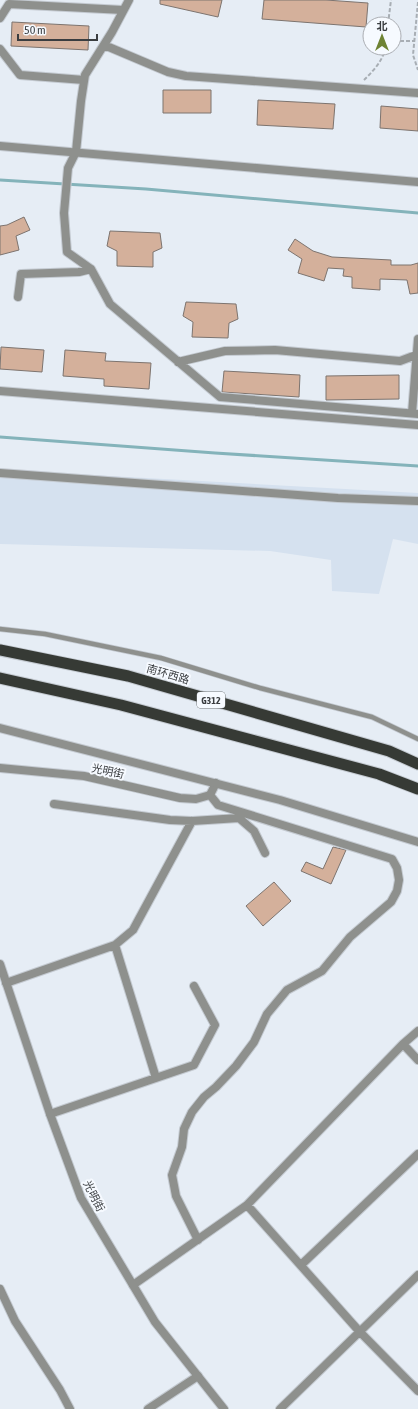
<svg xmlns="http://www.w3.org/2000/svg" width="418" height="1409" font-family="'Asap Condensed','Noto Sans SC',sans-serif">
<style>
.built{fill:#d5e1ef}
.lines{fill:none;stroke-linecap:round;stroke-linejoin:round}
.stream{stroke:#84b3ba;stroke-width:3}
.building{fill:#d4b09b;stroke:#7d746f}
.service-casing{stroke:#c4cad1;stroke-width:6}
.minor-casing{stroke:#c4cad1;stroke-width:10}
.tertiary-casing{stroke:#c4cad1;stroke-width:10}
.trunk-casing{stroke:#c4cad1;stroke-width:13}
.path{stroke:#a8aeb4;stroke-width:2;stroke-dasharray:4 2;stroke-linecap:butt}
.service{stroke:#8e908d;stroke-width:4.5}
.minor{stroke:#8e908d;stroke-width:8}
.tertiary{stroke:#8e908d;stroke-width:8}
.trunk{stroke:#363a35;stroke-width:11}
.labels{text-anchor:middle;dominant-baseline:central;stroke-width:4;stroke-linejoin:round;paint-order:stroke}
.shield{fill:#f6faff;stroke:#727679;stroke-width:1}
.shield-label{font-size:10px;font-weight:bold;fill:#3a3d40}
.street-label{font-size:11px;fill:#3a3d40;stroke:#f6faff}
</style>
<rect width="100%" height="100%" fill="#e6edf5"/>
<!-- built -->
<path class="built" d="M 0,470 L 418,493 L 418,544 L 393,539 L 379,594 L 332,591 L 331,560 L 270,551 L 0,544 Z"/>
<g class="lines">
<!-- stream -->
<path class="stream" d="M 0,180 L 146,189 L 418,213
M 0,437 L 215,453 L 418,466"/>
</g>
<!-- building -->
<path class="building" d="M 160,0 L 222,0 L 218,17 L 160,4 Z
M 264,0 L 326,0 L 368,3 L 366,27 L 262,19 Z
M 12,22 L 89,26 L 88,50 L 11,46 Z
M 163,90 L 211,90 L 211,113 L 163,113 Z
M 258,100 L 335,104 L 333,129 L 257,125 Z
M 381,106 L 418,109 L 418,131 L 380,128 Z
M 24,217 L 30,230 L 16,236 L 19,250 L 0,255 L 0,226 L 7,225 Z
M 110,231 L 160,233 L 162,248 L 153,252 L 153,267 L 117,266 L 117,251 L 107,246 Z
M 295,239 L 313,251 L 332,257 L 391,260 L 391,265 L 411,265 L 418,263 L 418,293 L 410,294 L 407,280 L 380,279 L 380,290 L 352,288 L 352,277 L 343,276 L 344,269 L 328,268 L 324,281 L 298,273 L 302,259 L 288,250 Z
M 186,302 L 236,304 L 238,319 L 229,323 L 228,338 L 192,337 L 193,322 L 183,316 Z
M 1,347 L 44,350 L 42,372 L 0,369 Z
M 65,350 L 106,353 L 105,361 L 151,363 L 149,389 L 104,386 L 104,379 L 63,376 Z
M 224,371 L 300,375 L 299,397 L 222,392 Z
M 399,375 L 399,399 L 326,400 L 326,376 Z
M 333,847 L 346,850 L 331,884 L 301,871 L 306,862 L 323,869 Z
M 274,882 L 291,901 L 263,926 L 246,906 Z"/>
<g class="lines">
<!-- service casing -->
<g class="service-casing">
<path id="service" d="M 0,629 L 45,634 L 161,658 L 260,688 L 372,717 L 418,739"/>
</g>
<!-- minor casing -->
<g class="minor-casing">
<path id="minor" d="M 129,0 L 112,32 L 85,75 L 81,101 L 76,152 L 68,168 L 64,213 L 67,252 L 91,269 L 110,304 L 220,397 L 418,414
M 0,18 L 9,4 L 123,10
M 104,45 L 168,72 L 186,76 L 418,93
M 0,49 L 20,75 L 84,80
M 18,297 L 21,274 L 79,272 L 91,269
M 178,362 L 225,351 L 275,350 L 400,361 L 416,355
M 0,391 L 418,425
M 412,413 L 418,339
M 0,473 L 338,498 L 418,501
M 54,804 L 170,820 L 192,821 L 239,818 L 241,812
M 239,818 L 254,831 L 265,853
M 115,945 L 156,1078
M 6,983 L 115,945 L 133,930 L 192,821
M 403,1044 L 418,1060
M 50,1114 L 194,1065 L 215,1025 L 194,986
M 247,1205 L 403,1044 L 418,1031
M 198,1240 L 176,1196 L 172,1175 L 182,1147 L 184,1129 L 192,1112 L 204,1097 L 216,1087 L 236,1066 L 254,1042 L 267,1014 L 287,990 L 322,971 L 350,937 L 391,902 L 397,891 L 399,880 L 397,868 L 392,859 L 218,805 L 210,795 L 216,783
M 301,1265 L 418,1154
M 133,1285 L 247,1205 L 359,1331 L 418,1391
M 0,1289 L 15,1321 L 60,1390 L 70,1409
M 148,1409 L 198,1376
M 280,1409 L 418,1275"/>
</g>
<!-- tertiary casing -->
<g class="tertiary-casing">
<path id="tertiary" d="M 0,146 L 418,182
M 0,728 L 280,800 L 418,842
M 0,768 L 84,776 L 180,798 L 196,799 L 210,795
M 0,964 L 50,1114 L 81,1198 L 155,1322 L 224,1409"/>
</g>
<!-- trunk casing -->
<g class="trunk-casing">
<path id="trunk" d="M 0,650 L 128,676 L 389,751 L 418,764
M 0,678 L 121,705 L 379,774 L 418,789"/>
</g>
<!-- path -->
<path class="path" d="M 418,2 L 413,55 L 418,70
M 388,24 L 391,0
M 394,41 L 414,41
M 364,80 C 373,71 383,61 385,48"/>
<!-- service -->
<use href="#service" class="service"/>
<!-- minor -->
<use href="#minor" class="minor"/>
<!-- tertiary -->
<use href="#tertiary" class="tertiary"/>
<!-- trunk -->
<use href="#trunk" class="trunk"/>
</g>
<g class="labels">
<!-- shield labels -->
<rect class="shield" x="197" y="692" width="28" height="16" rx="3"/>
<g class="shield-label">
<text x="211" y="700">G312</text>
</g>
<!-- street labels -->
<g class="street-label">
<text transform="translate(168 674) rotate(16)">南环西路</text>
<text transform="translate(108 771) rotate(12)">光明街</text>
<text transform="translate(94 1196) rotate(63)">光明街</text>
</g>
</g>
<!-- north arrow -->
<g transform="translate(382 36)"><circle r="19" fill="#f6faff" stroke="#abaeb3"/>
<path d="M0-3L7 15L0 10L-7 15Z" fill="#6e8334"/>
<text y="-6" font-size="11" font-weight="bold" text-anchor="middle" fill="#3a3d40">北</text>
</g>
<!-- scale -->
<path d="M18 34v6h79v-6" fill="none" stroke="#3a3d40" stroke-width="2"/>
<text x="24" y="34" font-size="12" fill="#3a3d40" stroke="#f6faff" stroke-width="3" paint-order="stroke">50 m</text>
</svg>
